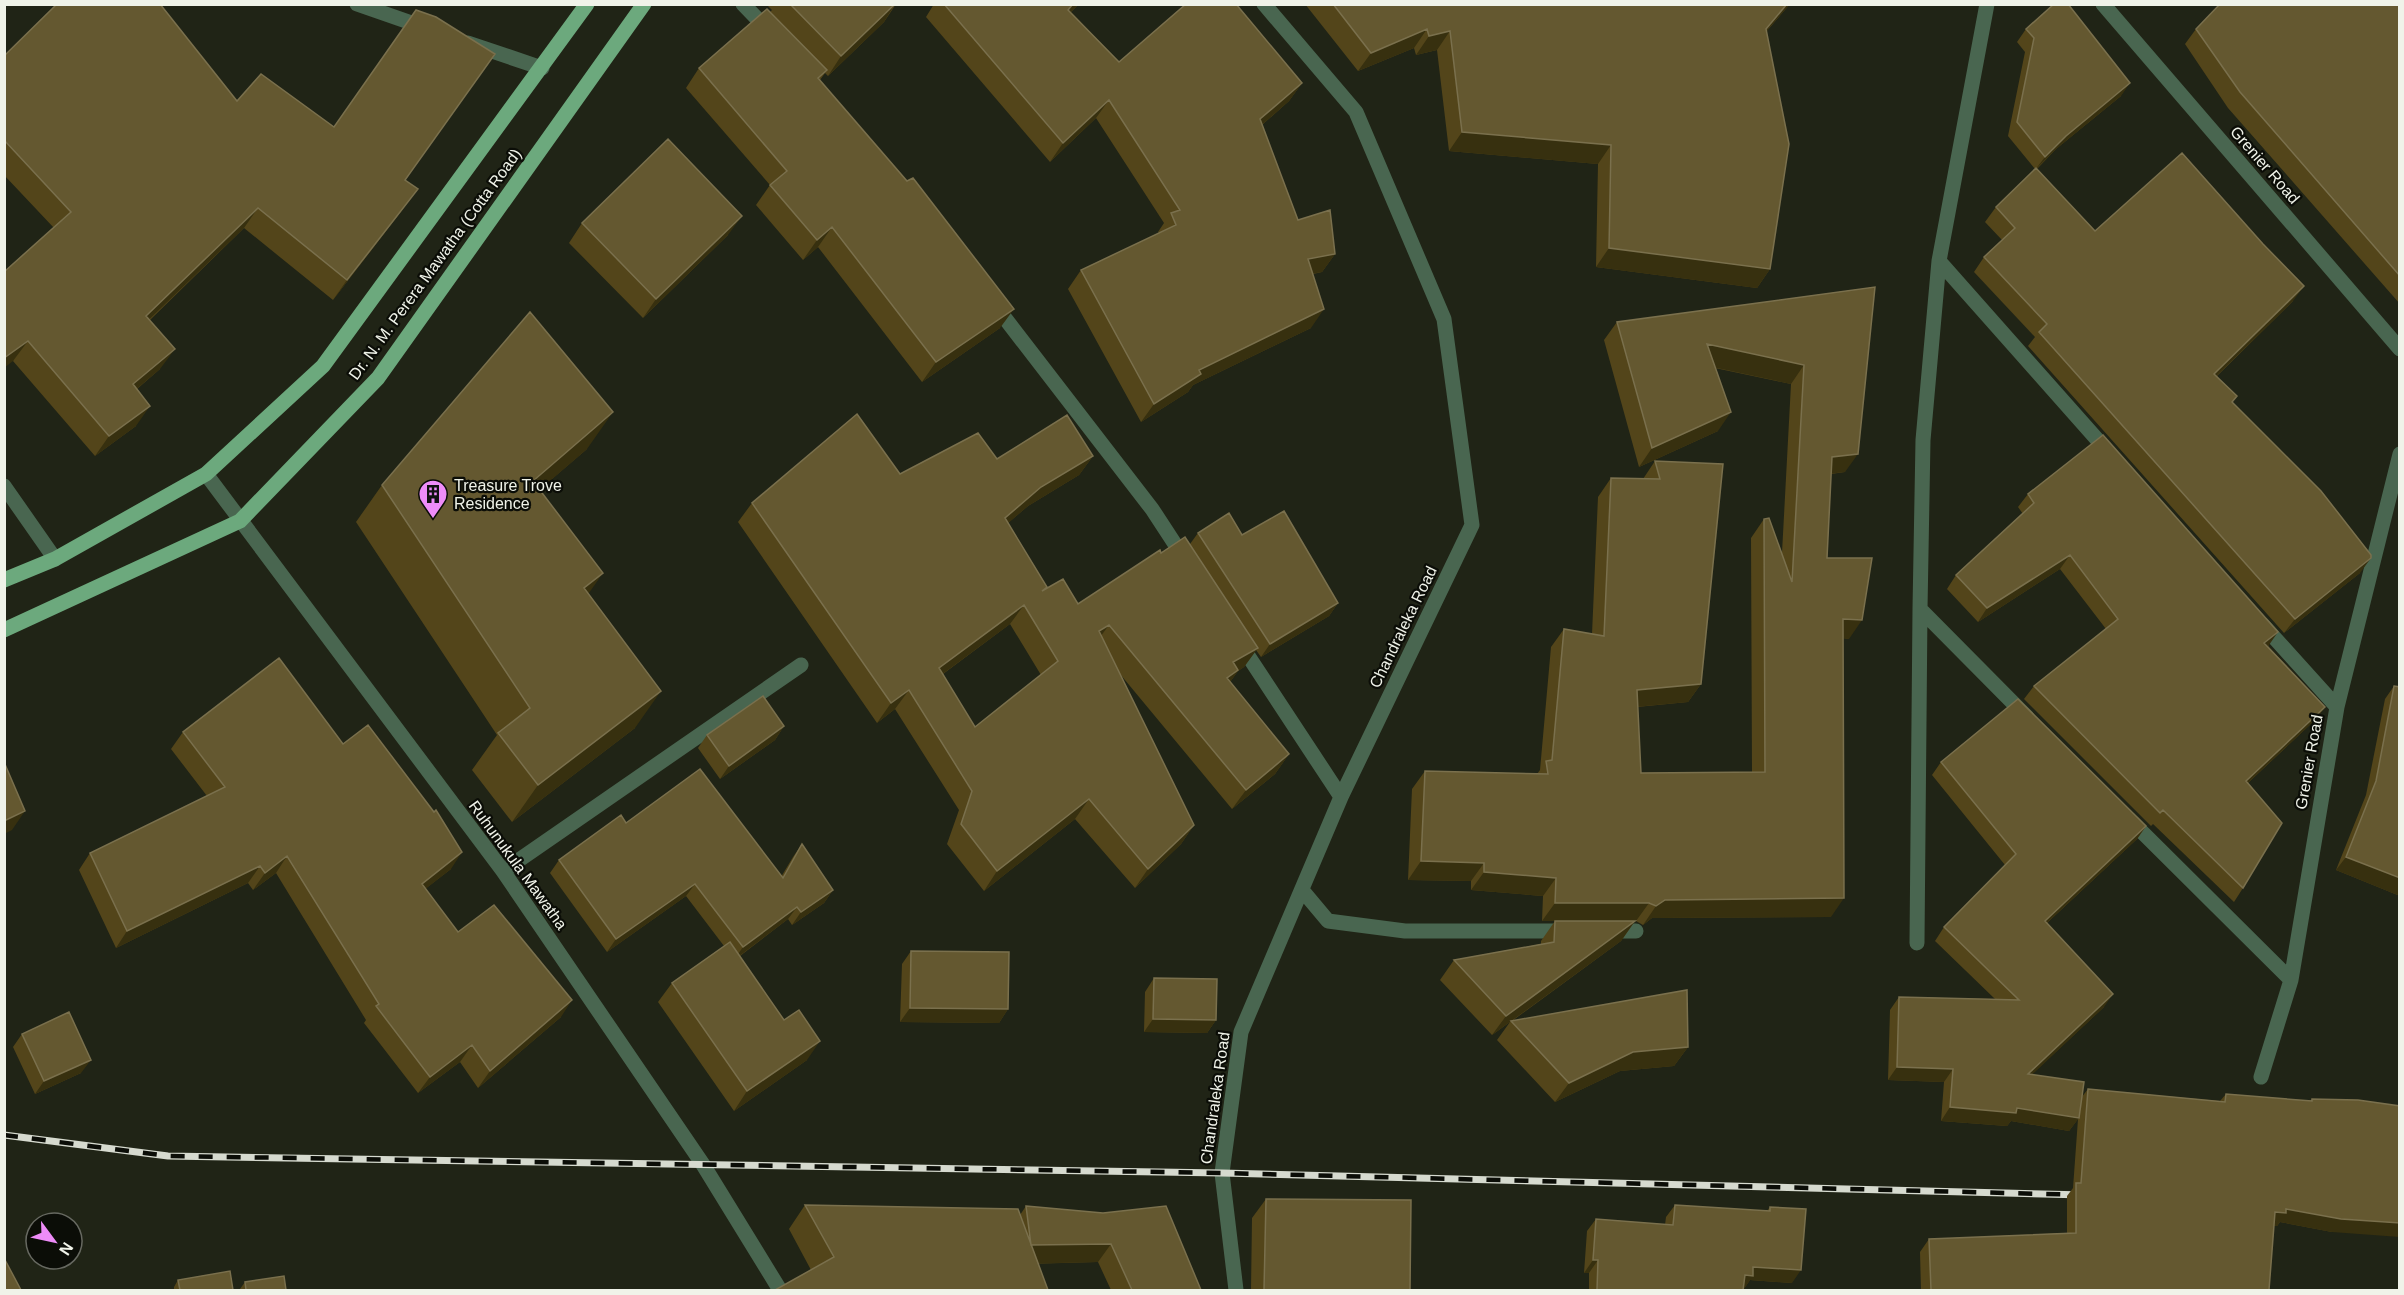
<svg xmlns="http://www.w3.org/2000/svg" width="2404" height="1295" font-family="Arial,sans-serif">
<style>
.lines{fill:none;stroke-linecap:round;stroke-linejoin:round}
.minor{stroke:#496650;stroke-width:15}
.major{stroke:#6ca97d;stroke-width:15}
.rail-casing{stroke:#d6dacf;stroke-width:7}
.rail{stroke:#0b0d07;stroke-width:4.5;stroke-dasharray:14;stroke-linecap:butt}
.wall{fill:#53451a;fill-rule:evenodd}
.shaded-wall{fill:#37300f}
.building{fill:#645830;stroke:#7a704d;stroke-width:1.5;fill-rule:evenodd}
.labels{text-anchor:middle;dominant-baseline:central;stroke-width:4.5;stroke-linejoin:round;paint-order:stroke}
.street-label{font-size:16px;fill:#f0f3e9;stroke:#0b0d07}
.poi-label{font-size:16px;fill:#f0f3e9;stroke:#0b0d07;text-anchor:start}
</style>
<rect width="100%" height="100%" fill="#202416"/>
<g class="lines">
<!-- minor -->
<path class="minor" d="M 357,4 L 426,28
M 743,4 L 769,31
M 1987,4 L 1939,261 L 2110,454
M 2103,4 L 2400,349
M 468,43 L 542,68
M 1939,261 L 1923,440 L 1920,609 L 2027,717
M 994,304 L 1152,509 L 1186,561
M 206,474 L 503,871 L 702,1163 L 780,1290
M 4,486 L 55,559
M 2262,624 L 2337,707
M 1239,642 L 1341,797
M 2129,819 L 2291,980
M 503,871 L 801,665
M 1302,890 L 1328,921 L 1405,931 L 1568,931
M 1610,931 L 1636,931
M 1917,943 L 1920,609
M 2261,1077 L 2291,980 L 2337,707 L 2400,454
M 1236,1290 L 1222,1173 L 1241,1032 L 1341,797 L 1472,525 L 1444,319 L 1356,112 L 1264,4"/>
<!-- major -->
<path class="major" d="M 4,580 L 55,559 L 206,474 L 323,366 L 587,4
M 4,630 L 240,521 L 378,378 L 644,4"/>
<!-- rail casing -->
<g class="rail-casing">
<path id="rail" d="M 4,1135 L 168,1156 L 1222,1173 L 2085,1195"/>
</g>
<!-- rail -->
<use href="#rail" class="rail"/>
</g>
<!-- wall -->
<path class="wall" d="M 766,4 L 896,4 L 884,22 L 828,76 L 825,73 L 820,80 L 1000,328 L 922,382 L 818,247 L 803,260 L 756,205 L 770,185 L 686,88 L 699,68 L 770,12 L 772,10 Z
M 934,4 L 1079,4 L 1071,12 L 1119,62 L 1302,83 L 1289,101 L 1262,125 L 1298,220 L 1335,254 L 1322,272 L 1313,274 L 1311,328 L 1193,385 L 1188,392 L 1141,422 L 1068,289 L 1081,270 L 1159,233 L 1158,232 L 1164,223 L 1096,118 L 1050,162 L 926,17 Z
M 1305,4 L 1790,4 L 1766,32 L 1770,269 L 1757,288 L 1596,267 L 1598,164 L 1449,151 L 1437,50 L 1416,55 L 1414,48 L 1358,71 Z
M 2400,4 L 2400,304 L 2228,108 L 2185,44 L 2196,29 Z
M 2026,29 L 2121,96 L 2056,149 L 2037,169 L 2095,231 L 2293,301 L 2217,376 L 2233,403 L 2360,573 L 2284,633 L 2028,346 L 2035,337 L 1974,272 L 1984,257 L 2002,240 L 1985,222 L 1996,207 L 2035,169 L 2008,136 L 2025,52 L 2017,42 Z
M 4,56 L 237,101 L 405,180 L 403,209 L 333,300 L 244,228 L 150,320 L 160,369 L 137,389 L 136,426 L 95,456 L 13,361 L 54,228 L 4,175 Z
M 582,223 L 728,235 L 643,318 L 569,243 Z
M 1875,287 L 1845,472 L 1831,474 L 1827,558 L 1849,639 L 1843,638 L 1831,917 L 1652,918 L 1643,925 L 1636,921 L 1542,921 L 1543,896 L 1471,890 L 1471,881 L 1408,880 L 1412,789 L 1425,771 L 1537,774 L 1540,770 L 1551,647 L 1564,629 L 1592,634 L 1598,497 L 1611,478 L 1643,479 L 1655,461 L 1723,464 L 1701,684 L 1688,702 L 1637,707 L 1641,773 L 1752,772 L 1751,538 L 1764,519 L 1782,553 L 1791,384 L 1715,368 L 1718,431 L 1639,467 L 1604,340 L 1617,322 Z
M 587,449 L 539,490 L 588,594 L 635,728 L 512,822 L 472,770 L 497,735 L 356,522 L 382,485 Z
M 1093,456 L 1079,475 L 1028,506 L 1008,523 L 1047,587 L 1078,604 L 1161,553 L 1190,544 L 1198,533 L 1242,535 L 1338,603 L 1329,616 L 1261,657 L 1256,650 L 1244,667 L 1238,671 L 1230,682 L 1289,754 L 1275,774 L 1232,809 L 1120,674 L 1194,825 L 1181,844 L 1135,888 L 1075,819 L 984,891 L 947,844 L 959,810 L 895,709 L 877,723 L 738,522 L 752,503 L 900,474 ZM 1010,624 L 1041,675 L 975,727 L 943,674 Z
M 2028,494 L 2269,645 L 2268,646 L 2325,707 L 2315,720 L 2248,783 L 2243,888 L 2234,902 L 2153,824 L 2151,826 L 2024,699 L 2034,686 L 2106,629 L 2060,569 L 1978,622 L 1947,589 L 1956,575 L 2023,514 L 2018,507 Z
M 2394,686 L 2400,896 L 2336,870 L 2366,795 L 2385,699 Z
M 784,726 L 775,740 L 720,779 L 698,748 L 707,735 Z
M 183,732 L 343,744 L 451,869 L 425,889 L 458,932 L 561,1017 L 478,1088 L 460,1062 L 418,1093 L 364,1023 L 366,1020 L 276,873 L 253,890 L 248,883 L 116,948 L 79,870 L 90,853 L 207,796 L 171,749 Z
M 1941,762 L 2146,826 L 2137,839 L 2047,923 L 2104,1007 L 2032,1074 L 2081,1098 L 2088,1089 L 2220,1101 L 2226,1094 L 2310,1101 L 2312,1099 L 2332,1232 L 2280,1222 L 2277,1226 L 2274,1226 L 2269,1290 L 1921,1290 L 1920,1252 L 1929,1239 L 2067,1233 L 2067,1196 L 2073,1188 L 2078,1119 L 2069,1131 L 2011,1121 L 2007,1126 L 1941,1121 L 1944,1082 L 1888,1080 L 1890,1010 L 1899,997 L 1995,999 L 1935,941 L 1944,927 L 2005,865 L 1932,775 Z
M 626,823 L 781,877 L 793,857 L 802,844 L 833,890 L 824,903 L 792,925 L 788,919 L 740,956 L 807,1060 L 734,1111 L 658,1002 L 672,983 L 724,946 L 686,896 L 607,952 L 550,873 L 559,860 Z
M 1555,921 L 1635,921 L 1621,941 L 1512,1021 L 1688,1047 L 1674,1066 L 1620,1071 L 1555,1102 L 1497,1040 L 1510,1022 L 1492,1035 L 1440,980 L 1454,960 L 1541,944 L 1541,941 Z
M 911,951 L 1008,1009 L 999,1023 L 900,1022 L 902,964 Z
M 1154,978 L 1216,1020 L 1207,1033 L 1144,1032 L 1145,992 Z
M 22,1034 L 81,1073 L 35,1094 L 13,1047 Z
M 1266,1199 L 1410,1290 L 1251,1290 L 1252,1218 Z
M 805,1205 L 1020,1215 L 1026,1206 L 1103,1213 L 1201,1290 L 1111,1290 L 1098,1262 L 811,1270 L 789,1229 Z
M 1675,1205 L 1767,1211 L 1770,1207 L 1792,1283 L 1750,1280 L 1743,1290 L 1589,1290 L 1589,1273 L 1584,1273 L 1587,1231 L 1596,1219 L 1665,1225 L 1666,1217 Z
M 178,1280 L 233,1290 L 174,1290 L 174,1287 Z
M 245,1282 L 286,1290 L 240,1290 L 240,1289 Z"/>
<!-- shaded-wall -->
<path class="shaded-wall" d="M 895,4 L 884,22 L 828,76 L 841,56 Z
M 1073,4 L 1079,4 L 1055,28 L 1068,10 Z
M 1787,4 L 1790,4 L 1752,48 L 1766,29 Z
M 1427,29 L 1414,48 L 1358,71 L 1371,53 Z
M 1450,31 L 1437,50 L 1416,55 L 1429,36 Z
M 1302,83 L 1289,101 L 1247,138 L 1260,119 Z
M 2130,83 L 2121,96 L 2056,149 L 2035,170 L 2045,157 L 2066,136 Z
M 1109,100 L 1096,118 L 1050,162 L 1063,143 Z
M 1462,132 L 1611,145 L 1598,164 L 1449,151 Z
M 418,189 L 403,209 L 333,300 L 347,280 Z
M 258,208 L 244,228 L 132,336 L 146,316 Z
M 742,216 L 728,235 L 643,318 L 656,299 Z
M 832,227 L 818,247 L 803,260 L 817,240 Z
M 1609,248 L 1770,269 L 1757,288 L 1596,267 Z
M 1335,254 L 1322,272 L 1295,277 L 1308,259 Z
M 2304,286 L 2293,301 L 2204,388 L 2214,374 Z
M 1014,309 L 1000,328 L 922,382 L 936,362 Z
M 1324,309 L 1311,328 L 1193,385 L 1188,392 L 1141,422 L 1154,404 L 1199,370 Z
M 28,341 L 13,361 L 4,368 L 4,358 Z
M 1707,344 L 1804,365 L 1791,384 L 1694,363 Z
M 175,349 L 160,369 L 119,404 L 133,384 Z
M 150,406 L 136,426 L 95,456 L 109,436 Z
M 613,412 L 587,449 L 507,518 L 533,481 Z
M 1731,412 L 1718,431 L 1639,467 L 1652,448 Z
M 1858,454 L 1845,472 L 1819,475 L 1832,457 Z
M 1093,456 L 1079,475 L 1028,506 L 992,537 L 1005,518 L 1041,487 Z
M 2070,555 L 2060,569 L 1978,622 L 1987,608 Z
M 2371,558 L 2360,573 L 2284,633 L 2295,619 Z
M 603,573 L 577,610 L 584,588 Z
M 1338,603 L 1329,616 L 1261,657 L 1270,644 Z
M 1024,605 L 1010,624 L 925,687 L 939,668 Z
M 1843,619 L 1862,620 L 1849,639 L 1830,637 Z
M 1109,625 L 1095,644 L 1099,631 Z
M 2278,632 L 2269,645 L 2255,657 L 2264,643 Z
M 1258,648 L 1244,667 L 1238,671 L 1225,689 L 1213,697 L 1233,662 Z
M 1701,684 L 1688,702 L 1624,708 L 1637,690 Z
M 909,690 L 895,709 L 877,723 L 891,703 Z
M 661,691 L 635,728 L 512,822 L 538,785 Z
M 2325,707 L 2315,720 L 2236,794 L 2246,781 Z
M 784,726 L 775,740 L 720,779 L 729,766 Z
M 1289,754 L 1275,774 L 1232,809 L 1246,790 Z
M 1089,799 L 1075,819 L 984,891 L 997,871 Z
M 25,811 L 12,830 L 4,834 L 4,821 Z
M 1194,825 L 1181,844 L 1135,888 L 1148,869 Z
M 2146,826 L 2137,839 L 2035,934 L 2045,921 Z
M 462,852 L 451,869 L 410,901 L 422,884 Z
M 287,856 L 276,873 L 253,890 L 265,873 Z
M 2346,857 L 2400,878 L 2400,896 L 2336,870 Z
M 1421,861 L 1484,863 L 1471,881 L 1408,880 Z
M 260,866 L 248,883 L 116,948 L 127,931 Z
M 1484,872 L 1556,878 L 1543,896 L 1471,890 Z
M 695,884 L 686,896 L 607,952 L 616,939 Z
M 833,890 L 824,903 L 792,925 L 801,912 Z
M 1844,898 L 1831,917 L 1652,918 L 1643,925 L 1656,906 L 1665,900 Z
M 1555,903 L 1649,903 L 1636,921 L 1542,921 Z
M 797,907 L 788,919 L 734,960 L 743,947 Z
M 1635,921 L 1621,941 L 1492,1035 L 1506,1016 Z
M 2113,994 L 2104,1007 L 2019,1087 L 2028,1074 Z
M 572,1000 L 561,1017 L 478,1088 L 490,1071 Z
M 910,1008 L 1008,1009 L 999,1023 L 900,1022 Z
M 1153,1019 L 1216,1020 L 1207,1033 L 1144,1032 Z
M 820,1041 L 807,1060 L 734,1111 L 747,1091 Z
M 472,1045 L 460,1062 L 418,1093 L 430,1077 Z
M 1688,1047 L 1674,1066 L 1620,1071 L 1555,1102 L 1569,1083 L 1633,1052 Z
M 91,1060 L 81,1073 L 35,1094 L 44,1081 Z
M 1897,1067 L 1953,1069 L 1944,1082 L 1888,1080 Z
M 1950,1107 L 2017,1108 L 2079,1118 L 2069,1131 L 2011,1121 L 2007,1126 L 1941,1121 Z
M 2286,1209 L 2400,1223 L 2400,1237 L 2332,1232 L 2280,1222 L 2277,1226 L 2265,1225 L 2275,1212 Z
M 1111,1244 L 1098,1262 L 1018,1264 L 1031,1245 Z
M 1593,1260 L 1598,1260 L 1589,1273 L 1584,1273 Z
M 1753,1267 L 1801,1270 L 1792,1283 L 1750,1280 L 1744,1289 L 1745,1275 Z"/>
<!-- building -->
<path class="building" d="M 57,4 L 160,4 L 237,101 L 261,74 L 334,127 L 416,10 L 436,17 L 495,54 L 405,180 L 418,189 L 347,280 L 258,208 L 146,316 L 175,349 L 133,384 L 150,406 L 109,436 L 28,341 L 4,358 L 4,272 L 71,212 L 4,140 L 4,56 Z
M 790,4 L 895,4 L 841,56 Z
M 944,4 L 1073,4 L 1068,10 L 1119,62 L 1186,4 L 1236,4 L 1302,83 L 1260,119 L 1298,220 L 1330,210 L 1335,254 L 1308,259 L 1324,309 L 1199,370 L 1201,374 L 1154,404 L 1081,270 L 1176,225 L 1171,213 L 1180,210 L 1109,100 L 1063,143 Z
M 1333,4 L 1787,4 L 1766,29 L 1789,144 L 1770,269 L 1609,248 L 1611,145 L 1462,132 L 1450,31 L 1429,36 L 1427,29 L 1371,53 Z
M 2054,4 L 2068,4 L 2130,83 L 2066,136 L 2045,157 L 2017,122 L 2034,38 L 2026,29 Z
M 2220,4 L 2400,4 L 2400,276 L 2240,92 L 2196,29 Z
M 767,9 L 827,70 L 818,78 L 907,181 L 913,178 L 1014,309 L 936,362 L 832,227 L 817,240 L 770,185 L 787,171 L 699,68 Z
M 668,139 L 742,216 L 656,299 L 582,223 Z
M 2182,153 L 2263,244 L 2304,286 L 2214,374 L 2237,396 L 2232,402 L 2321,491 L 2371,555 L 2371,558 L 2295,619 L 2039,332 L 2047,324 L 1984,257 L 2015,228 L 1996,207 L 2036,168 L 2095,231 Z
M 1875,287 L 1858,454 L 1832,457 L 1827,558 L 1872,558 L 1862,620 L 1843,619 L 1844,898 L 1665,900 L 1656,906 L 1649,903 L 1555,903 L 1556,878 L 1484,872 L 1484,863 L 1421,861 L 1425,771 L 1548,774 L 1546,761 L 1552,760 L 1564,629 L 1604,636 L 1611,478 L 1660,479 L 1655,461 L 1723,464 L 1701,684 L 1637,690 L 1641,773 L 1765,772 L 1764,519 L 1769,518 L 1792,582 L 1804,365 L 1707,344 L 1731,412 L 1652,448 L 1617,322 Z
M 530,312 L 613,412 L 533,481 L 603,573 L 584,588 L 661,691 L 538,785 L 498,733 L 530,708 L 382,485 Z
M 857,414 L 900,474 L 978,433 L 997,459 L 1067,415 L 1093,456 L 1041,487 L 1005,518 L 1047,587 L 1042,591 L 1063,579 L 1078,604 L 1160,550 L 1161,553 L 1185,537 L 1258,648 L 1233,662 L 1238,670 L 1227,678 L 1289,754 L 1246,790 L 1109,625 L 1099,631 L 1194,825 L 1148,869 L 1089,799 L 997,871 L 961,824 L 972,791 L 909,690 L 891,703 L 752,503 ZM 1024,605 L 1058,661 L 975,727 L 939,668 Z
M 2103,435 L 2278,632 L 2264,643 L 2325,707 L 2246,781 L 2282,823 L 2243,888 L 2163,810 L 2160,813 L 2034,686 L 2118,619 L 2070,555 L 1987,608 L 1956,575 L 2034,503 L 2028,494 Z
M 1284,511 L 1338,603 L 1270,644 L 1198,533 L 1229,513 L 1242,535 Z
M 279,658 L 343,744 L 368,725 L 434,812 L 436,810 L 462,852 L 422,884 L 458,932 L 494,905 L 572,1000 L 490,1071 L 472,1045 L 430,1077 L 376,1006 L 379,1004 L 287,856 L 265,873 L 260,866 L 127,931 L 90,853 L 225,787 L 183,732 Z
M 2394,686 L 2400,687 L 2400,878 L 2346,857 L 2376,781 Z
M 763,696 L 784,726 L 729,766 L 707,735 Z
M 2018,699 L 2146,826 L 2045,921 L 2113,994 L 2028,1074 L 2084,1082 L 2079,1118 L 2017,1108 L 2016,1113 L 1950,1107 L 1953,1069 L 1897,1067 L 1899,997 L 2019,1000 L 1944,927 L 2016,854 L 1941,762 Z
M 4,762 L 25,811 L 4,821 Z
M 700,769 L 783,878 L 802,844 L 833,890 L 801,912 L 797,907 L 743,947 L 695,884 L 616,939 L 559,860 L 621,815 L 626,823 Z
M 1555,921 L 1635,921 L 1506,1016 L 1454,960 L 1554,942 Z
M 730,942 L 784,1020 L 799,1010 L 820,1041 L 747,1091 L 672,983 Z
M 911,951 L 1009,952 L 1008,1009 L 910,1008 Z
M 1154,978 L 1217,979 L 1216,1020 L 1153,1019 Z
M 1687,990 L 1688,1047 L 1633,1052 L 1569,1083 L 1511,1021 Z
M 69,1012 L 91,1060 L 44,1081 L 22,1034 Z
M 2088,1089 L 2225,1102 L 2226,1094 L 2312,1101 L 2312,1099 L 2358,1100 L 2400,1106 L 2400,1223 L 2341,1219 L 2286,1209 L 2286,1213 L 2275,1212 L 2269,1290 L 1931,1290 L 1929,1239 L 2076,1233 L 2076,1183 L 2081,1183 Z
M 1266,1199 L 1411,1200 L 1410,1290 L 1264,1290 Z
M 805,1205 L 1018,1209 L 1048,1290 L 775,1290 L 834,1257 Z
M 1675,1205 L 1770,1211 L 1770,1207 L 1806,1209 L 1801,1270 L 1753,1267 L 1753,1276 L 1745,1275 L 1743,1290 L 1597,1290 L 1598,1260 L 1593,1260 L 1596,1219 L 1673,1225 Z
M 1026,1206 L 1103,1213 L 1166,1206 L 1201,1290 L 1132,1290 L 1111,1244 L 1031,1245 Z
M 4,1258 L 21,1290 L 4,1290 Z
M 230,1271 L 233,1290 L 180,1290 L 178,1280 Z
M 284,1276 L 286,1290 L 246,1290 L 245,1282 Z"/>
<!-- icons -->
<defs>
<g id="building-pin" transform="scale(1.5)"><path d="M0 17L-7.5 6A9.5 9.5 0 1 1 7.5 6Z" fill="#ee8cf8" stroke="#0b0d07"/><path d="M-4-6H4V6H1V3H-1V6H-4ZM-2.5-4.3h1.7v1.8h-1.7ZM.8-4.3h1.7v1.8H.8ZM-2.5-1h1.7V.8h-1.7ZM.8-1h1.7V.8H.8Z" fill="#111"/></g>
</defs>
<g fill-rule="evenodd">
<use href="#building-pin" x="433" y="494"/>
</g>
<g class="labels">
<!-- street labels -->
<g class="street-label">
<text transform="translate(2265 165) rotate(49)">Grenier Road</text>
<text transform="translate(435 264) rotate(-54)">Dr. N. M. Perera Mawatha (Cotta Road)</text>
<text transform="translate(1403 627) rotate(-64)">Chandraleka Road</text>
<text transform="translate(2309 762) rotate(-80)">Grenier Road</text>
<text transform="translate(518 865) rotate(54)">Ruhunukula Mawatha</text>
<text transform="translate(1215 1098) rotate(-82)">Chandraleka Road</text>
</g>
<!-- poi labels -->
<g class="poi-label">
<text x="454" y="485">Treasure Trove<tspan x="454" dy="18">Residence</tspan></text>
</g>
</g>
<!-- border -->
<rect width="2404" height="1295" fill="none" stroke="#f0f3e9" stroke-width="12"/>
<!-- north arrow -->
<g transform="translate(54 1241) rotate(123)"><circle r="28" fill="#0b0d07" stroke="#676961" stroke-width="1.5"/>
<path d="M0-4.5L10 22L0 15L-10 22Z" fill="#ee8cf8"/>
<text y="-9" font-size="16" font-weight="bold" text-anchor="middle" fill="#f0f3e9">N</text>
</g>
</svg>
